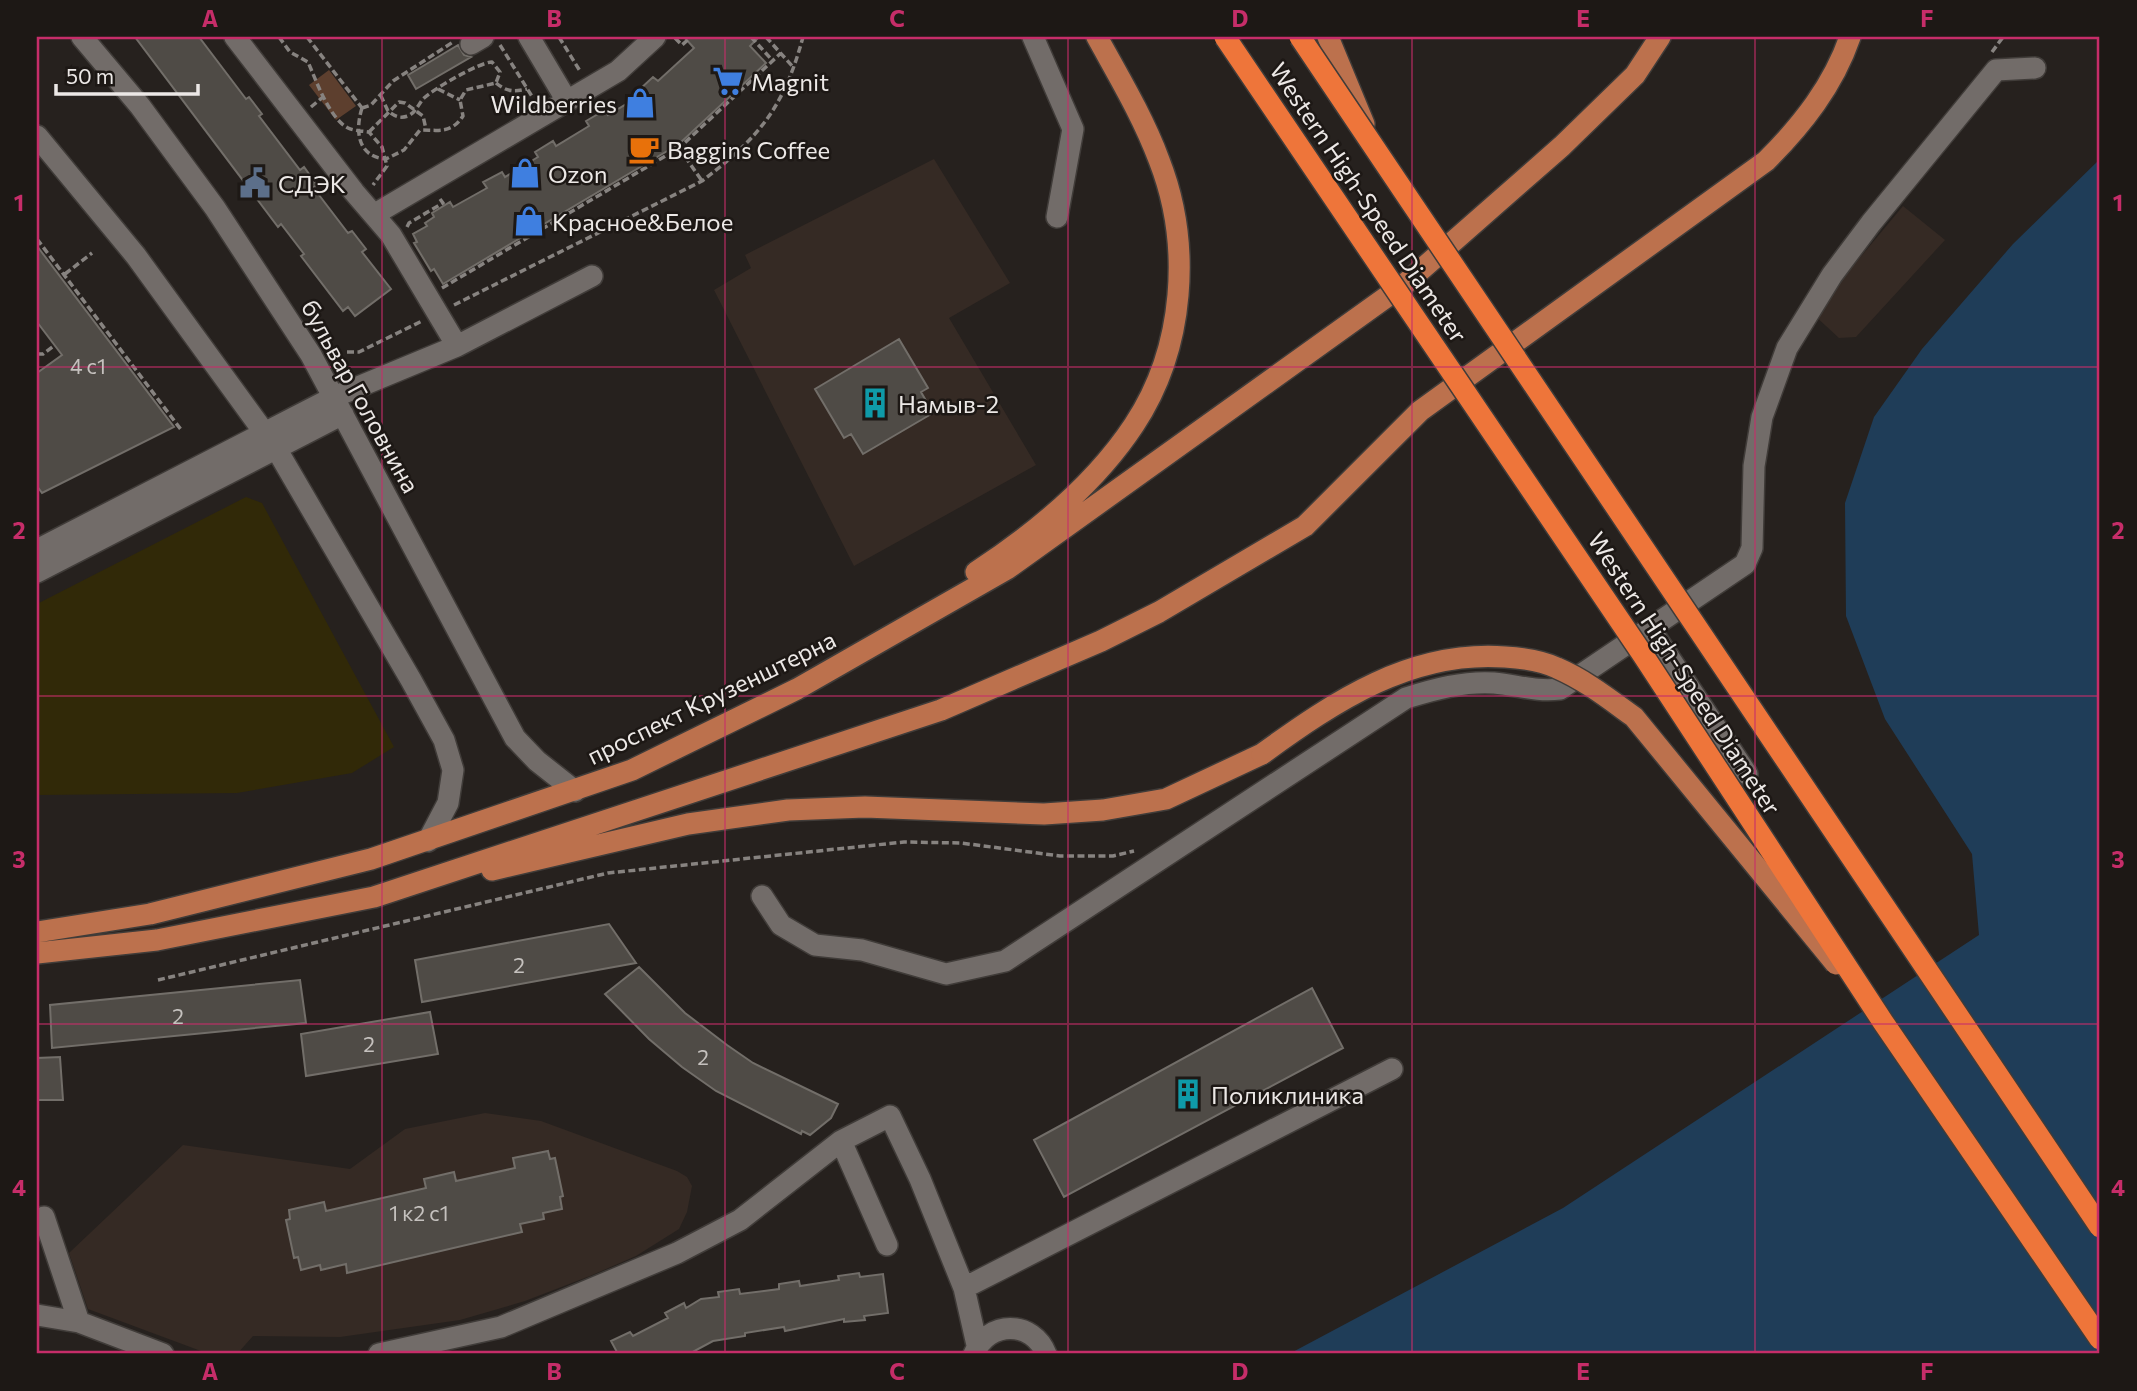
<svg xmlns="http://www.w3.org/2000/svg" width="2137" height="1391" font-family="Commissioner,sans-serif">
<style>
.built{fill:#352a24}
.green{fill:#5d3f2e}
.sand{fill:#312908}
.water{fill:#1f3d58}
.building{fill:#4f4b46;stroke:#726e69;stroke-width:2}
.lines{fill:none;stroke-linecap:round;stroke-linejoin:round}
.minor-casing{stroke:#403c39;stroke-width:24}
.major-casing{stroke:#403c39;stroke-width:24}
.path{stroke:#878380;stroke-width:3.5;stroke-dasharray:7 3.5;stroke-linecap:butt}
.minor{stroke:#726c69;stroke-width:21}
.major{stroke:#bc714d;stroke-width:21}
.major-bridge-casing{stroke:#403c39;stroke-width:24;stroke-linecap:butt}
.highway-bridge-casing{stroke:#403c39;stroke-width:24;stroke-linecap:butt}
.major-bridge{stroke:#bc714d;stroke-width:21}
.highway-bridge{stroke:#ee753a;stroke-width:21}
.grid{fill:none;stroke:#c62d69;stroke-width:2;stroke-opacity:0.55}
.labels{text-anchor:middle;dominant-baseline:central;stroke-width:5;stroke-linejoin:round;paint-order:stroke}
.number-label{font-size:21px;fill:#c5c1be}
.poi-label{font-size:24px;fill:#ece8e6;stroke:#1d1815;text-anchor:start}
.street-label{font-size:24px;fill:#ece8e6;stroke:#1d1815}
.neatline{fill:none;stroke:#c62d69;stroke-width:2.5}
.grid-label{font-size:23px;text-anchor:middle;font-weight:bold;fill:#c62d69}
</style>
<rect width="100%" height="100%" fill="#26211e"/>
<!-- built -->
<path class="built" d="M 934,159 L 1010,283 L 949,318 L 1036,465 L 854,566 L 714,290 L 751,268 L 745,255 Z
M 1903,206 L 1945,240 L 1856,337 L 1839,338 L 1813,314 Z
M 485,1113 L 541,1121 L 677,1171 L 687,1177 L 692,1186 L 687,1212 L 679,1229 L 636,1256 L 590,1276 L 525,1301 L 460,1320 L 340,1337 L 253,1336 L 237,1354 L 209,1354 L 88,1309 L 69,1253 L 183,1145 L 350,1169 L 405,1129 Z"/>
<!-- green -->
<path class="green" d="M 329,70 L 356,106 L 336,120 L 309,85 Z"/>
<!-- sand -->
<path class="sand" d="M 246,497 L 262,503 L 394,747 L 352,773 L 237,793 L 37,795 L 37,604 Z"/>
<!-- water -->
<path class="water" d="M 2100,159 L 2100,1354 L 1289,1354 L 1563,1208 L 1979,935 L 1972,854 L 1885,719 L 1846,616 L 1845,503 L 1874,417 L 1922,349 L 2013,244 Z"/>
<!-- building -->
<path class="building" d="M 135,37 L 199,37 L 246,99 L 249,97 L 262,114 L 259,116 L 300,170 L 304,167 L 317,185 L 314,187 L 319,195 L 348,233 L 352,231 L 366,249 L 362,252 L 391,289 L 355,316 L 348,307 L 343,311 L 301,256 L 304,254 L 281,224 L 278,227 Z
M 684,37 L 759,37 L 750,46 L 766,63 L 679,144 L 443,284 L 434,269 L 431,271 L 414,243 L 417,242 L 413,234 L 427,226 L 425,223 L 434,217 L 432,213 L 450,202 L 453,207 L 487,188 L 483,182 L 502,172 L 505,177 L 538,157 L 535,152 L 553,141 L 556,146 L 589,126 L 586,121 L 605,110 L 608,115 L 641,95 L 639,90 L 653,77 L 658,81 L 694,48 Z
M 458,45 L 464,55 L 471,57 L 416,89 L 408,75 Z
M 37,246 L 174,427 L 42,493 L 37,486 L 37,373 L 62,355 L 37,322 Z
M 899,339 L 928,388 L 921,392 L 933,413 L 863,454 L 851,434 L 844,438 L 815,389 Z
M 609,924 L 636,963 L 422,1002 L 415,960 Z
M 639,967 L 685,1013 L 727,1045 L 753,1063 L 838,1104 L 831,1118 L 810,1135 L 802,1131 L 801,1134 L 716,1091 L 682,1067 L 649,1039 L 605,994 Z
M 300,980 L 306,1023 L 52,1048 L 50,1005 Z
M 1312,988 L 1343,1048 L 1064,1197 L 1034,1140 Z
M 430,1012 L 438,1054 L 306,1076 L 301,1034 Z
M 60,1057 L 63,1100 L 37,1100 L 37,1058 Z
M 548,1151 L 550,1159 L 555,1158 L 563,1196 L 560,1197 L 562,1209 L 543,1213 L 544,1219 L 520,1224 L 522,1232 L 347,1273 L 346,1264 L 321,1270 L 320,1265 L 301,1270 L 298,1257 L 294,1258 L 286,1220 L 290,1219 L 289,1210 L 324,1202 L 326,1211 L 426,1188 L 424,1179 L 454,1172 L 456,1181 L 515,1168 L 513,1158 Z
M 859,1273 L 860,1277 L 883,1274 L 888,1313 L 864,1316 L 865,1320 L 844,1322 L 844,1319 L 785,1331 L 784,1327 L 745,1333 L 745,1336 L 713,1341 L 689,1354 L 618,1354 L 611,1341 L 630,1332 L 633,1336 L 668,1318 L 665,1313 L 684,1303 L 686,1308 L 701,1299 L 719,1297 L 718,1292 L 739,1289 L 740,1294 L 779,1289 L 779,1284 L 799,1281 L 800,1286 L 839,1280 L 838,1276 Z"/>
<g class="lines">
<!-- minor casing -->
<g class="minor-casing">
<path id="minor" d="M 82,37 L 140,106 L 215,208 L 311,355 L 515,738 L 537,761 L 575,791
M 235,37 L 354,192 L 391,235 L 457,346
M 529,37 L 567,101
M 1033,37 L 1073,129 L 1057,217
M 471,44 L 483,37
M 37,136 L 136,256 L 277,450 L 411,680 L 444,740 L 453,770 L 448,803 L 428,841
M 375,214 L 618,71 L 655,37
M 37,550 L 334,397 L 457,346 L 592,276
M 37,572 L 343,414
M 1650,629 L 1747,774
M 762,896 L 781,925 L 815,945 L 862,950 L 946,974 L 1005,961 L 1406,698 C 1435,689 1464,681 1494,683 C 1517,685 1536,692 1560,689 L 1745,564 L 1752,548 L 1754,466 L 1762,417 L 1787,348 L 1832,275 L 1871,223 L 1996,70 L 2035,68
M 841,1141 L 887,1245
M 44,1217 L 79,1322
M 964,1288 L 1392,1069
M 37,1315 L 79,1322 L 163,1354
M 379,1354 L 501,1327 L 677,1253 L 740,1220 L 841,1141 L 890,1116 L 920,1179 L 964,1288 L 977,1345
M 974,1354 C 988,1320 1033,1320 1046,1354"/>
</g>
<!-- major casing -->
<g class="major-casing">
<path id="major" d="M 1328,37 L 1364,124
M 976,572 C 1034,534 1095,484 1134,425 C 1185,348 1192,244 1159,160 C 1143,117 1119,77 1097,37
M 492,870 L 688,824 L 788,810 L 865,807 L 1044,814 L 1103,810 L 1166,799 L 1262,754
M 37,932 L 150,914 L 371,859 L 632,770 L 797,689 L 1007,569 L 1406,283 L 1562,146 L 1635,75 L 1660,37
M 37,953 L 157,940 L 374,897 L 941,710 L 1101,641 L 1159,612 L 1305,526 L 1420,411 L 1766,161 C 1802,125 1833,86 1850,37"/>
</g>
<!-- path -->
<path class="path" d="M 279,37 L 290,52 L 308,62 C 316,80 329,118 348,128 C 354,131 363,131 369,132 L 382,147 L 387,166 L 373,185
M 307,37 L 362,108
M 559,37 L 580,71
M 751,37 L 773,61
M 766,37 L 794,68
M 675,38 L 682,45 L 691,37
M 500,45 L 533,98
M 1992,52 L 2003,37
M 496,83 C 507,92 514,92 527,89
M 438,89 L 460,100
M 311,107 L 323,97
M 362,108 C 355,130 357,157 386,159 L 404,150 L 420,130 C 439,130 451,134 463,116 L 460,100 L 466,90 L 496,83 L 500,72 L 492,62 C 480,62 433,89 423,99 C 418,105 416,112 408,116 C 400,119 394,116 388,111 L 381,96
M 362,108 L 371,105 L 393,81 L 453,42
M 369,132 L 399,102 L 405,103 L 423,116 L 426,129
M 679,148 L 702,181
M 407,227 L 409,223 L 443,203 L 440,199
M 37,239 L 182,431
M 65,274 L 92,253
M 442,288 L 679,148 L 781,53
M 454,305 L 702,181 C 760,137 784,107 803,37
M 347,352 L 359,352 L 422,321
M 37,354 L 43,354 L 55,345
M 158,980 L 608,873 L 904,842 L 961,843 L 1060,856 L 1113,856 L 1134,851"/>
<!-- minor -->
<use href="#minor" class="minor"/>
<!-- major -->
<use href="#major" class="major"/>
<!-- major-bridge casing -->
<g class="major-bridge-casing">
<path id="major-bridge" d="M 1262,754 C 1335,701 1411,650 1505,657 C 1522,658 1542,661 1557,668 C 1585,680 1609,699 1634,717 L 1836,964"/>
</g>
<!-- highway-bridge casing -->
<g class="highway-bridge-casing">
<path id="highway-bridge" d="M 1225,37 L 1643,655 L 1883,1022 L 2100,1339
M 1300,37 L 2100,1227"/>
</g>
<!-- major-bridge -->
<use href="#major-bridge" class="major-bridge"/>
<!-- highway-bridge -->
<use href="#highway-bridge" class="highway-bridge"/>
</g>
<!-- grid -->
<path class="grid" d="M 382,37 L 382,1354M 725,37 L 725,1354M 1068,37 L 1068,1354M 1412,37 L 1412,1354M 1755,37 L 1755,1354M 37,367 L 2100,367M 37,696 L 2100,696M 37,1024 L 2100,1024"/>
<!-- icons -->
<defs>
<g id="supermarket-bare" transform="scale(2.415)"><path d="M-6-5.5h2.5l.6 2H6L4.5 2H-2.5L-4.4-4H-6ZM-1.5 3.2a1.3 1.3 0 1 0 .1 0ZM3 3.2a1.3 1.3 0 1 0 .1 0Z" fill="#3f7fe0" stroke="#1d1815" stroke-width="2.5" paint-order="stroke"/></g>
<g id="shop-bare" transform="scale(2.415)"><path d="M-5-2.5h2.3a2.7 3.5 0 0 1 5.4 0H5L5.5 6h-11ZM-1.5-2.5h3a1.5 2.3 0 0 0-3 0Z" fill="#3f7fe0" stroke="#1d1815" stroke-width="2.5" paint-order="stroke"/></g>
<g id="cafe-bare" transform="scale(2.415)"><path d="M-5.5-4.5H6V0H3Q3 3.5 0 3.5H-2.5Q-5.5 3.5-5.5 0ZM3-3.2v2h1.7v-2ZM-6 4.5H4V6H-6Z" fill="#e8710a" stroke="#1d1815" stroke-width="2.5" paint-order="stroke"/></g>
<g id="civic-bare" transform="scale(2.415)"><path d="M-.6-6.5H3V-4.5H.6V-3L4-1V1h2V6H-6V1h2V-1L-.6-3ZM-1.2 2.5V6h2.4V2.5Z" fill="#5c6f8a" stroke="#1d1815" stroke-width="2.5" paint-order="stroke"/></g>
<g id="building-bare" transform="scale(2.415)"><path d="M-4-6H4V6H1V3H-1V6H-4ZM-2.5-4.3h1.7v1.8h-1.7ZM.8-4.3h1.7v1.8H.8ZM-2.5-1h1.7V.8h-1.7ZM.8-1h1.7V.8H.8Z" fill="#0f9aa8" stroke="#1d1815" stroke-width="2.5" paint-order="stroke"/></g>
</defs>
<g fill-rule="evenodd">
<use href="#supermarket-bare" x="728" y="81"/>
<use href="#shop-bare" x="640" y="103"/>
<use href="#cafe-bare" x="644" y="149"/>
<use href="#shop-bare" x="525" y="173"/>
<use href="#civic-bare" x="255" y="183"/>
<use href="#shop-bare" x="529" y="221"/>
<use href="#building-bare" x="875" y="403"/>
<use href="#building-bare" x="1188" y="1094"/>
</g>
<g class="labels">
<!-- number labels -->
<g class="number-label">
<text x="88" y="365">4 с1</text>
<text x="519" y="964">2</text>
<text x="178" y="1015">2</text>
<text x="369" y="1043">2</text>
<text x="703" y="1056">2</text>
<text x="419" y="1212">1 к2 с1</text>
</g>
<!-- poi labels -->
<g class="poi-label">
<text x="751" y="81">Magnit</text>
<text x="617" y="103" text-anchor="end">Wildberries</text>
<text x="667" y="149">Baggins Coffee</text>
<text x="548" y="173">Ozon</text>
<text x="278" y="183">СДЭК</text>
<text x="552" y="221">Красное&amp;Белое</text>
<text x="898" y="403">Намыв-2</text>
<text x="1211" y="1094">Поликлиника</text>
</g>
<!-- street labels -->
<g class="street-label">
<text transform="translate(1369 202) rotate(56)">Western High-Speed Diameter</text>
<text transform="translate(361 396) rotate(61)">бульвар Головнина</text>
<text transform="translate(1685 673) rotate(57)">Western High-Speed Diameter</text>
<text transform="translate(711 697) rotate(-26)">проспект Крузенштерна</text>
</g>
</g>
<!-- border -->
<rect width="2137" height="1391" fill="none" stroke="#1d1815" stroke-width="77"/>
<!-- scale -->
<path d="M56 84v10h142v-10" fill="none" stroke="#ece8e6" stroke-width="3.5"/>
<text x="66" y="84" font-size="21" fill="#ece8e6" stroke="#1d1815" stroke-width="5" paint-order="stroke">50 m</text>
<rect x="38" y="38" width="2060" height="1314" class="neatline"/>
<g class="grid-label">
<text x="210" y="27">A</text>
<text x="554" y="27">B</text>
<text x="897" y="27">C</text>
<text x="1240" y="27">D</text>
<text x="1583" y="27">E</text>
<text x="1927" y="27">F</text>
<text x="19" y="211">1</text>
<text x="2118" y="211">1</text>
<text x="19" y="539">2</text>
<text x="2118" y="539">2</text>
<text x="19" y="868">3</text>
<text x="2118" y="868">3</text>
<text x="19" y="1196">4</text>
<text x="2118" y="1196">4</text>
<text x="210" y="1380">A</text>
<text x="554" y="1380">B</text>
<text x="897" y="1380">C</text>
<text x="1240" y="1380">D</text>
<text x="1583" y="1380">E</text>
<text x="1927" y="1380">F</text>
</g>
</svg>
